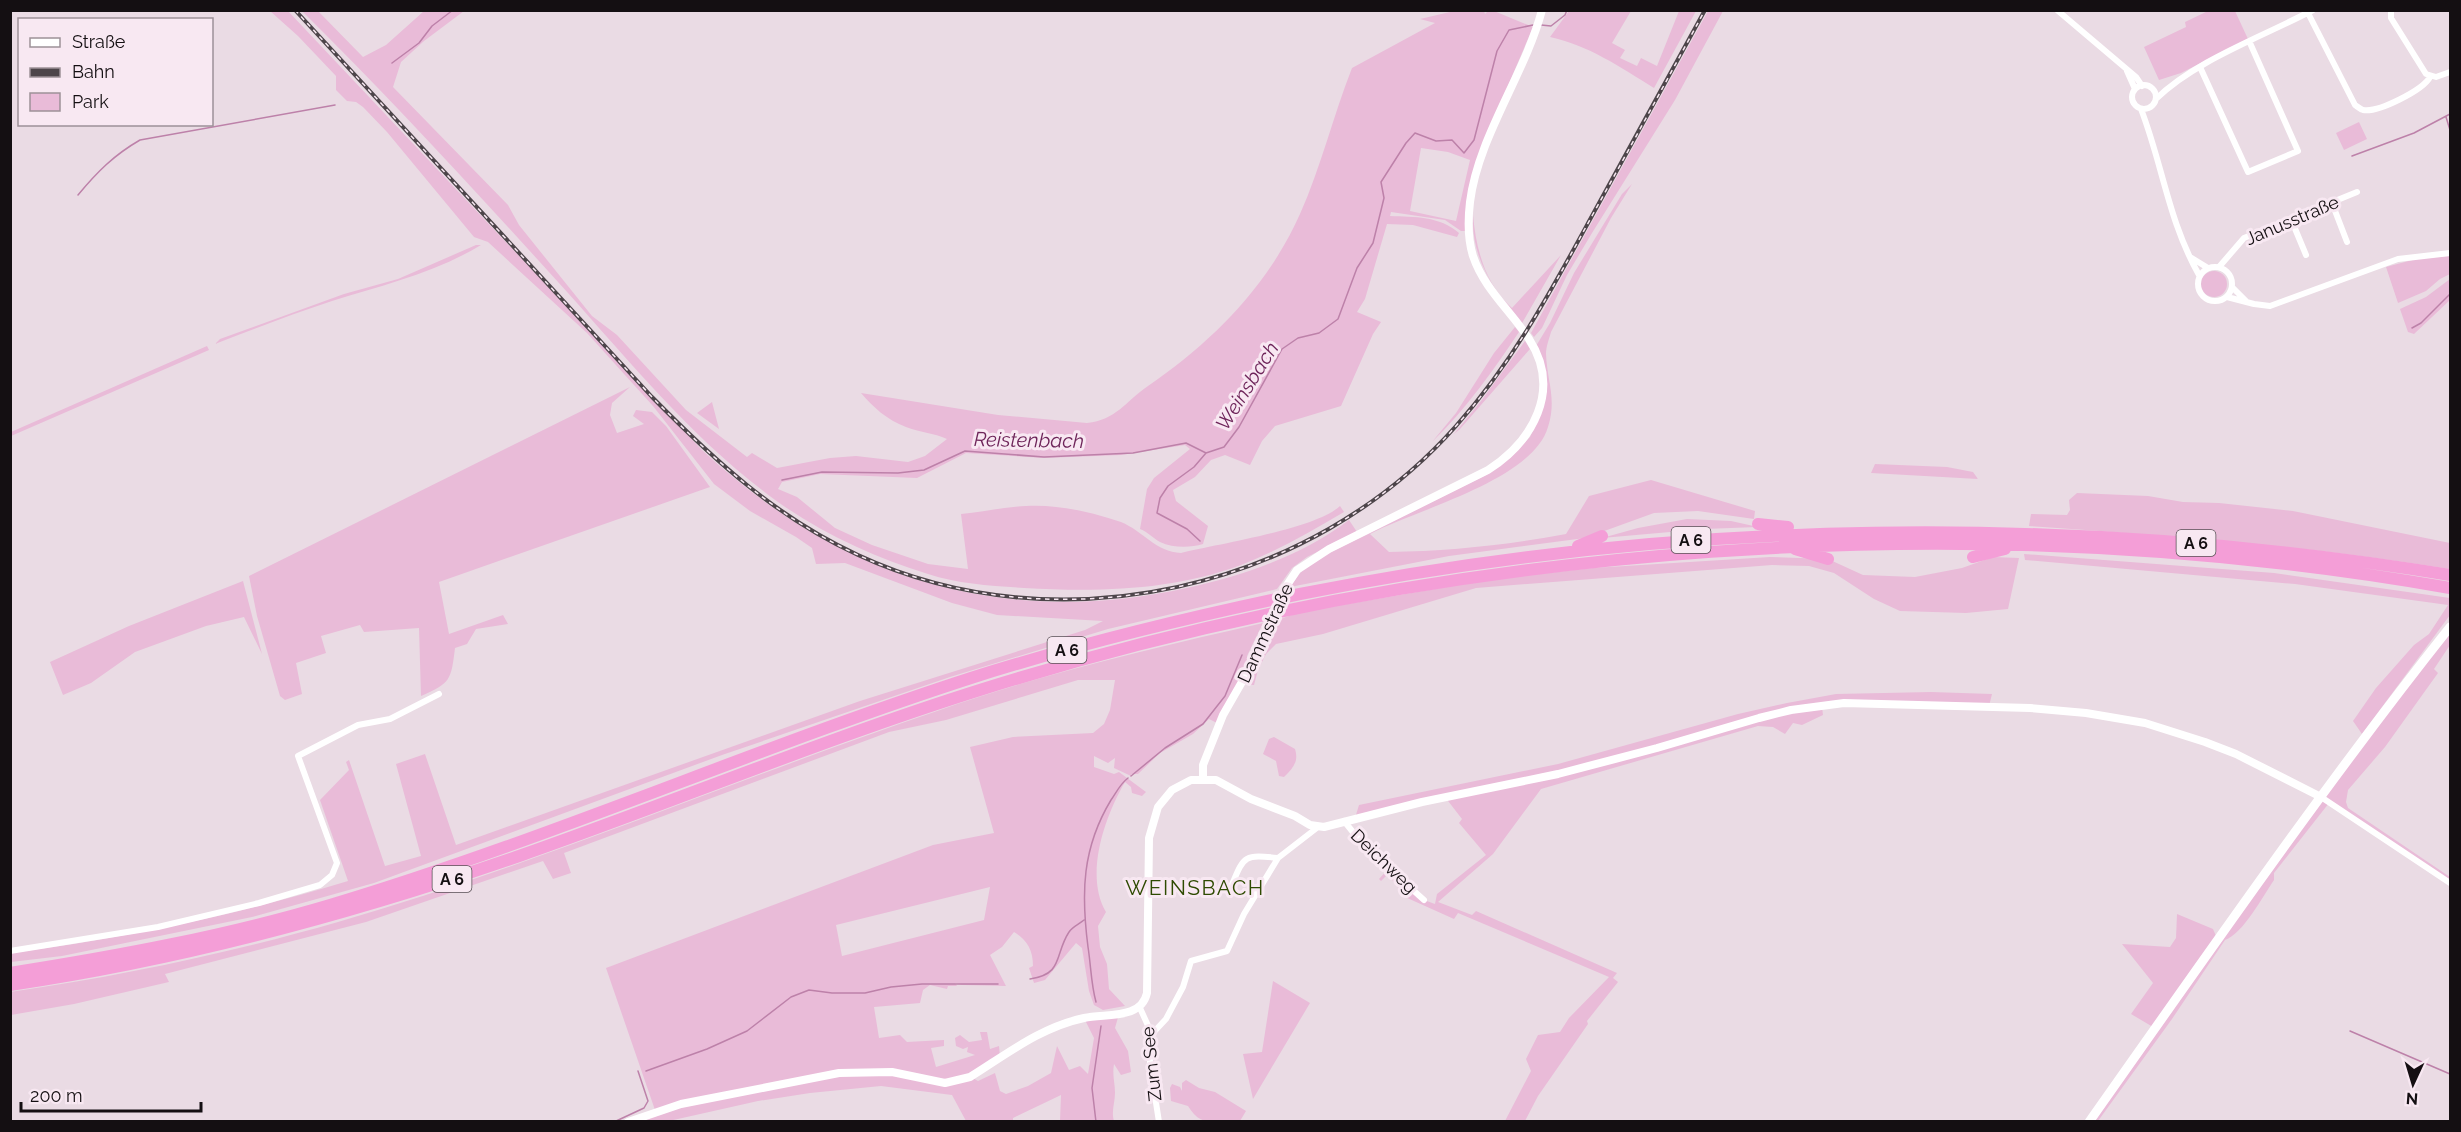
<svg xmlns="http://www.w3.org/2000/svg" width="2461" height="1132" font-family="Raleway,sans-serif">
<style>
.green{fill:#e9bbd8;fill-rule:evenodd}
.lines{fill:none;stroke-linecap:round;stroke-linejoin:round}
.stream{stroke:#bd81a9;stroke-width:1.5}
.minor{stroke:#fff;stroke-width:6}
.tertiary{stroke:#fff;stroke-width:8}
.secondary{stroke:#fff;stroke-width:9}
.motorway{stroke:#f49ed7;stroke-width:12}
.rail-casing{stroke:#4d454a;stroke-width:4}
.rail{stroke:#f8e8f2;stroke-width:1.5;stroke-dasharray:4.5;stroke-linecap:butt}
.labels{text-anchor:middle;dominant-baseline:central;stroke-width:6;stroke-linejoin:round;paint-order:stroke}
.shield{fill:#f8e8f2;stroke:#585055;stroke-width:1.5}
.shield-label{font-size:16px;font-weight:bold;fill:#140f12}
.street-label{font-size:18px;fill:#140f12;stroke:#f8e8f2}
.water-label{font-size:20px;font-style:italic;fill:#6e255a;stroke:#f8e8f2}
.quarter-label{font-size:21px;letter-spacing:1.5px;fill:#2e4a01;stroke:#f8e8f2}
</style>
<rect width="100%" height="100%" fill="#eadbe4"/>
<!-- green -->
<path class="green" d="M 270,11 L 288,11 L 702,450 C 840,578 1002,629 1187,588 C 1245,575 1301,556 1349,520 L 1357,532 L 1307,557 L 1292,568 L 1277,589 L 1108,629 L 950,677 L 722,755 L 374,883 L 252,917 L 62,956 L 11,962 L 10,953 C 125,938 237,915 348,881 L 320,800 L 349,770 L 346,762 L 349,760 L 385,866 L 421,856 L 396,764 L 425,754 L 456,845 L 860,701 L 1085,630 L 1103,621 L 997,615 L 952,603 L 845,563 L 816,564 L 812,548 L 796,537 L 750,511 L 714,484 L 653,406 L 587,333 L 488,242 L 474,237 L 387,132 L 363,107 L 356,102 L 347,101 L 336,90 L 336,76 L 298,36 Z
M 302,11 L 318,11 L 363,57 L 386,45 L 424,11 L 464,11 L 424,41 L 401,62 L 393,87 L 508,205 L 519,225 L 592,316 L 617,335 L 686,410 L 747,457 L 752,453 L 777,468 L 830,458 L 856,456 L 908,462 L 925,456 L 947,439 C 934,433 919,432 906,427 C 887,420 873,407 861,393 L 998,415 L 1087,423 C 1116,420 1125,402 1148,386 C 1212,342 1268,286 1300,214 C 1321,167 1333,116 1352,68 L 1435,23 L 1420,19 L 1450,12 L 1484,11 L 1485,14 L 1488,11 L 1494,11 L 1533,27 L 1478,156 L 1467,231 L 1461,231 L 1445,220 L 1391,212 L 1390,216 C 1414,217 1440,216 1459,233 L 1457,237 L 1413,225 L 1387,224 L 1365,299 L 1357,312 L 1381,322 L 1373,334 L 1341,406 L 1275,426 L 1262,441 L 1250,465 L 1225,455 L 1211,460 L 1195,477 L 1173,490 L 1176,501 L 1208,526 L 1203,544 C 1190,548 1173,548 1160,542 C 1153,538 1148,532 1140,529 L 1147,489 L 1154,478 L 1190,449 L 1185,445 L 1121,455 L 1044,458 L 966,453 L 917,478 L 820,474 L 782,482 L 778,489 L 797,497 L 835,528 L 872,545 L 928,564 L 968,569 L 961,514 C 983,512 1004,507 1026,506 C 1057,504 1091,512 1121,522 C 1143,531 1156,552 1181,553 C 1217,544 1316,529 1340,506 L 1344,512 C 1310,532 1277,551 1241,565 C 1170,591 1098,592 1024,588 C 993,586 958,584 928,574 C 870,556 810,528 762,490 C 689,434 629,361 568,293 C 481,197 394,102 302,11 ZM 1421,148 L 1448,152 L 1470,160 L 1456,221 L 1410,211 Z
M 1569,11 L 1631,11 L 1612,43 L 1625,50 L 1620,58 L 1637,66 L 1641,58 L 1657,66 L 1679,11 L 1696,11 L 1654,88 C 1620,67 1588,45 1550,37 Z
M 1708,11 L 1723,11 L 1675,100 L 1592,233 L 1567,275 L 1542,328 L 1534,337 L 1531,333 Z
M 2208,11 L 2235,11 L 2248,39 L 2181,73 L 2159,80 L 2144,47 L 2186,27 L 2185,22 Z
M 2359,122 L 2367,139 L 2344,150 L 2336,133 Z
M 1632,184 L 1611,218 L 1551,332 C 1549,339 1546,347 1546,354 C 1547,381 1557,399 1548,427 C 1532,481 1417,509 1370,534 L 1389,552 C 1449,551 1507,545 1566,534 L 1589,496 L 1651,480 L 1755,511 L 1754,519 L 1698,511 L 1654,513 L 1585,538 L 1449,556 L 1290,587 L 1303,569 L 1325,555 L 1486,475 L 1510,458 L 1530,437 L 1543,405 L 1536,346 L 1550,323 L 1574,273 L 1622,194 Z
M 1473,215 C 1476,249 1485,284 1512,308 L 1561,255 L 1521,325 C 1495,290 1471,260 1473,215 Z
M 476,245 L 481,245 C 435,273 383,285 332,301 C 292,314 254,329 215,344 L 220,339 L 344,294 L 398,279 Z
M 2450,256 L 2450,274 L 2440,279 L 2426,291 L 2398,303 L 2386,267 L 2420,258 Z
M2201 284a13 13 0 1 1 26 0a13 13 0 1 1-26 0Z
M 2450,279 L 2450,300 L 2414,334 L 2408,332 L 2400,309 L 2426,297 Z
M 1515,327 L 1519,332 C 1493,371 1466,409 1432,442 L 1456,413 L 1494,353 Z
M 1525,341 L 1530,349 L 1460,429 L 1454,434 L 1481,401 Z
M 207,346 L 209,350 L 11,436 L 11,432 Z
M 630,387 L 612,403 L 610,415 L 617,433 L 644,424 L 633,416 L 636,410 L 652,412 L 666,426 L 710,487 L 439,582 L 449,634 L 503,615 L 508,624 L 476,629 L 467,644 L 455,648 C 451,680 451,683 421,696 L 419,628 L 364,632 L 360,625 L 321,636 L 326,653 L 296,663 L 302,694 L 285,700 L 280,696 L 257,616 L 249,576 Z
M 712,402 L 719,429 L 697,413 Z
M 1875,464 L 1947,467 L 1973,472 L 1978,479 L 1871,473 Z
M 2077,493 L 2148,496 L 2183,502 L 2219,503 L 2293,511 L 2450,543 L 2450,569 C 2311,546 2170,536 2029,526 L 2031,514 L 2067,515 L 2070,510 L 2069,500 Z
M 1687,519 L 1731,521 L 1758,527 L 1704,529 L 1602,538 L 1638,528 Z
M 2024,554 L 2274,573 L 2450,598 L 2450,615 L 2362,734 L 2353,721 L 2376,688 L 2414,645 L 2429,634 L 2448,605 L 2295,584 L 2025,560 Z
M 1770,557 L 1828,559 L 1863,575 L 1915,577 L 1962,568 L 1993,557 L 2019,558 L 2008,609 L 1966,613 L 1900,611 L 1874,599 L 1834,573 L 1809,566 L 1772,565 L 1476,588 L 1323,634 L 1276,644 L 1266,654 L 1258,670 L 1254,685 L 1247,685 L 1277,620 L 1301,612 L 1493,579 L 1593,568 Z
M 243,581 L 262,654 L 244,617 L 206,626 L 135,652 L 91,683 L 63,695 L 50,662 L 129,626 Z
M 1263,623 L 1247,656 L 1250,662 L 1217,723 L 1209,719 L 1193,734 L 1160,753 L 1138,774 L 1131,774 L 1131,776 L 1114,768 L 1115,758 L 1108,763 L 1094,756 L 1094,767 L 1114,774 L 1119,772 L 1146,792 L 1142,796 L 1132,793 L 1131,787 L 1125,782 C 1105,816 1084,875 1106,912 L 1098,926 L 1100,947 L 1107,964 L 1109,989 L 1125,1006 L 1103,1010 L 1094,1005 L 1089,991 L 1082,948 L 1076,943 L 1045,980 L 1034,983 L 1029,968 L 1033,966 C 1033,950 1027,940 1014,932 L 1002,947 L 990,955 L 1006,986 L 962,985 L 955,983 L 957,986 L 948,986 L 947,989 L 930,985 L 923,990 L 920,1003 L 874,1007 L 879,1038 L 900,1035 L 907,1042 L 944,1040 L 944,1046 L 931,1048 L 936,1067 L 975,1055 L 967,1052 L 968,1047 L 963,1049 L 956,1046 L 955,1038 L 960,1035 L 969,1042 L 982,1040 L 980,1032 L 987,1032 L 990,1049 L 999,1046 L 1000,1057 L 971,1077 L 978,1081 L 995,1073 L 1000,1091 L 1006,1094 L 1028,1086 L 1051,1073 L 1057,1046 L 1069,1070 L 1080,1066 L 1088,1074 L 1094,1038 L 1084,1018 L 1119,1014 L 1115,1028 L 1128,1051 L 1131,1072 L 1121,1075 L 1114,1064 C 1112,1075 1115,1082 1115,1093 C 1115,1103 1111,1111 1114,1121 L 1060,1121 L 1061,1095 L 1013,1118 L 1013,1121 L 966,1121 L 952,1095 L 881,1086 L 810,1093 L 758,1101 L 669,1121 L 628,1121 L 655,1110 L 606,968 L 933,845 L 994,833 L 970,747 L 1013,737 L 1093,733 L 1104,724 L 1110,710 L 1115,680 L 1078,680 L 946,720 L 889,732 L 564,853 L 571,873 L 553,879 L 543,861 L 366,922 L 165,974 L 169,982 L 74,1004 L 11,1015 L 10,992 C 121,976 230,953 338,922 C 542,863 739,778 940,710 C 1045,673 1154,648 1263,623 ZM 990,887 L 984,920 L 842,956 L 836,925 Z
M 2450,634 L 2450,645 L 2434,669 L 2438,673 L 2385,747 L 2348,790 L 2346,802 L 2348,808 L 2450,877 L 2450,883 L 2329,803 L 2274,873 L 2274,880 C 2263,896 2243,934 2225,940 L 2172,1019 L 2098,1121 L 2089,1122 L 2392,700 Z
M 1931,692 L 1992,694 L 1989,706 L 1822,707 L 1823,715 L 1802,725 L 1793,723 L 1785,734 L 1773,727 L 1758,726 L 1541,789 L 1493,854 L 1438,902 L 1472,915 L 1476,911 L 1617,973 L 1613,978 L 1618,982 L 1587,1021 L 1588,1024 L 1538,1096 L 1525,1121 L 1505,1121 L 1531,1071 L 1526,1059 L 1538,1035 L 1560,1032 L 1569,1018 L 1609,977 L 1458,913 L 1454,919 L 1405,897 L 1388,874 L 1381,881 L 1379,879 L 1389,868 L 1424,900 L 1435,904 L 1437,894 L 1486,855 L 1459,823 L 1462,819 L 1445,797 L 1355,818 L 1359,805 L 1558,764 L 1738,714 L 1787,703 L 1836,694 Z
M 1274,737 L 1295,749 C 1299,762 1293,768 1284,777 L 1279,776 L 1276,761 L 1263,754 L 1269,739 Z
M 2177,914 L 2213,929 L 2216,936 L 2153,1027 L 2131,1014 L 2153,983 L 2122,944 L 2170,947 L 2176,938 Z
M 1273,981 L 1310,1003 L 1253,1099 L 1243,1054 L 1262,1052 Z
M 1186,1080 L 1199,1088 L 1215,1092 L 1246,1111 L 1240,1121 C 1216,1122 1201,1128 1188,1106 L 1171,1101 L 1170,1088 L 1172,1084 L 1180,1087 L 1182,1091 L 1182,1083 Z"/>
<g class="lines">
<!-- stream -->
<path class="stream" d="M 1541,25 L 1551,26 L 1565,15 L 1567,10
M 392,63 L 419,43 L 432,26 L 453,10
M 2446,117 L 2450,130
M 2352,156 L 2414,133 L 2450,114
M 78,195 C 97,172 114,155 140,140 L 335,105
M 2412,328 L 2421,323 L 2450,294
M 782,480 L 822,472 L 898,473 L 924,470 L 965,451 L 1044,457 L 1133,453 L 1186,443 L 1206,453
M 1200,541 L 1187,529 L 1157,513 L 1160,498 L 1168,486 L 1194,467 L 1206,453 L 1224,447 L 1239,427 L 1282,349 L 1298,338 L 1319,333 L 1338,319 L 1357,268 L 1373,243 L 1384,198 L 1381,182 L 1406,143 L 1415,133 L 1436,141 L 1452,140 L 1464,153 L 1474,140 L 1497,51 L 1509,30 L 1533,25
M 1131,776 L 1165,748 L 1203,724 L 1225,696 L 1242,655
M 1030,979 C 1064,974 1054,955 1069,932 C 1072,927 1079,924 1084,920
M 1096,1002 C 1091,984 1091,966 1088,947 C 1081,893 1082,848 1111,800 C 1116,793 1120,784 1128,778
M 2350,1031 L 2450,1074
M 646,1071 L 707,1049 L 747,1031 L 791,997 L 809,990 L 832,993 L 865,993 L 891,987 L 922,984 L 998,984
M 614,1122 L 644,1108 L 648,1101 L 638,1071
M 1096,1122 L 1092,1088 L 1101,1026"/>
<!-- minor -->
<path class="minor" d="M 2057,10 L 2136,77 L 2142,86
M 2391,10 L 2391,18 L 2426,74 L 2436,77 L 2450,72
M 2308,13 L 2355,105 C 2358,107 2360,109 2363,110 C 2378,113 2423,90 2430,77
M 2200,67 L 2248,172 L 2298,151 L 2250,43
M 2127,71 L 2135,89
M2132 97a12 12 0 1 1 24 0a12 12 0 1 1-24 0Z
M 2156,99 C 2194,61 2264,36 2313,10
M 2141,109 C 2163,166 2168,220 2199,275
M 2332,203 L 2347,242
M 2291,219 L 2306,255
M 2190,257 L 2208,268
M2198 284a17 17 0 1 1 34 0a17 17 0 1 1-34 0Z
M 2219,267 L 2244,238 L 2357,192
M 2232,287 L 2246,301
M 2227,297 L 2254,304 L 2270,306 L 2398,259 L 2450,253
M 2321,797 L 2450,883
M 1344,821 L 1365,847 L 1424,900
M 1231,887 C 1244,856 1243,854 1278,858
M 10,951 L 158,927 L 259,903 L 320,885 L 332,875 L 337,863 L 298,756 L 358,725 L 390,719 L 439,694
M 1140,1008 L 1150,1030 L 1150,1064 L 1159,1122
M 1150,1036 L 1166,1019 L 1183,987 L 1191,961 L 1227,951 L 1244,914 L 1278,858 L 1318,827"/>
<!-- tertiary -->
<path class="tertiary" d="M 1203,779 L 1203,765 L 1223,715 L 1258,654 L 1287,585 L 1297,570 L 1329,549 L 1488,470 C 1533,441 1562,390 1529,339 C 1511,311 1484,289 1473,256 C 1468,240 1468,219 1470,202 C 1478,137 1525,74 1542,10
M 628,1122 L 681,1104 L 839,1073 L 892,1072 L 945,1083 L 970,1077 C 1007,1054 1041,1027 1084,1018 C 1106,1013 1141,1020 1147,993 L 1149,838 L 1158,807 L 1172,790 L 1191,780 L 1216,780 L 1251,799 L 1295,816 L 1310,825 L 1324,827 L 1422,802 L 1558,774 L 1657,748 L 1759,718 L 1791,710 L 1844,703 L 2030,708 L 2086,713 L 2145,723 L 2205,742 L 2236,754 L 2321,797"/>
<!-- secondary -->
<path class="secondary" d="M 2089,1122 C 2207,955 2323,787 2450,627"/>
<!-- motorway -->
<path class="motorway" d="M 1758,524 L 1788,527
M 1578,546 L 1602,536
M 1795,549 L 1828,559
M 1973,557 L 2005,549
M 10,973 C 118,956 226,936 330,905 C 547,840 755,748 971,678 C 1078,644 1189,617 1300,594 C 1679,518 2069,513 2450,575
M 10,985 C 186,959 355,913 522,855 C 676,801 827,738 983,689 C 1450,543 1968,503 2450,588"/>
<!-- rail casing -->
<g class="rail-casing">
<path id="rail" d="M 295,10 L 652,397 C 715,461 776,517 858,555 C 1058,648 1311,590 1456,426 C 1514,361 1552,289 1593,214 C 1631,146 1668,78 1705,10"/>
</g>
<!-- rail -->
<use href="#rail" class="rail"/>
</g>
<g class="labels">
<!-- shield labels -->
<g class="shield">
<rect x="1671.5" y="527" width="39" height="26" rx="4.5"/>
<rect x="2176.5" y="530" width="39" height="26" rx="4.5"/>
<rect x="1047.5" y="637" width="39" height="26" rx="4.5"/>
<rect x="432.5" y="866" width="39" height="26" rx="4.5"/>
</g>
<g class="shield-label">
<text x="1691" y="540">A 6</text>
<text x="2196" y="543">A 6</text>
<text x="1067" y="650">A 6</text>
<text x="452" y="879">A 6</text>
</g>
<!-- street labels -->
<g class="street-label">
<text transform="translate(2292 220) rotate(-23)">Janusstraße</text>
<text transform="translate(1265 633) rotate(-65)">Dammstraße</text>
<text transform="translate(1384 861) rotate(44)">Deichweg</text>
<text transform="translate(1151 1064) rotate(-96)">Zum See</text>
</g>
<!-- water labels -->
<g class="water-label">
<text transform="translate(1247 386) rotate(-58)">Weinsbach</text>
<text transform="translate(1029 440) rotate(1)">Reistenbach</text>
</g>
<!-- quarter labels -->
<g class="quarter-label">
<text x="1195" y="887">WEINSBACH</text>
</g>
</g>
<!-- border -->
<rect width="2461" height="1132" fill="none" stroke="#140f12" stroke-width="24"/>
<!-- legend -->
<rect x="18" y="18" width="195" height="108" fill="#f8e8f2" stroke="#9d9198" stroke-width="1.5"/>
<rect x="30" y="38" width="30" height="9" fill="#ffffff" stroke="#9d9198" stroke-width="1.5"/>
<text x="72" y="48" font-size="18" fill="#140f12">Straße</text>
<rect x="30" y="68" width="30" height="9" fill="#4d454a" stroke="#9d9198" stroke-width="1.5"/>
<text x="72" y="78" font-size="18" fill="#140f12">Bahn</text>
<rect x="30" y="93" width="30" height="18" fill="#e9bbd8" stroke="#9d9198" stroke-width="1.5"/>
<text x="72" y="108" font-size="18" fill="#140f12">Park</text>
<!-- north arrow -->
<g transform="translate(2413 1084) rotate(184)" stroke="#f8e8f2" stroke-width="4.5" paint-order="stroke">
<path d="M0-4.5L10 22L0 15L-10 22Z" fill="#140f12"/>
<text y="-9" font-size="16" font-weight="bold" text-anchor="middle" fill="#140f12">N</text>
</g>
<!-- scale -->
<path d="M21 1102v9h180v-9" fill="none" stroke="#140f12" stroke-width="3"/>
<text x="30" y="1102" font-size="18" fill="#140f12" stroke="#f8e8f2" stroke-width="4.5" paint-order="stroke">200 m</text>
</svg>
